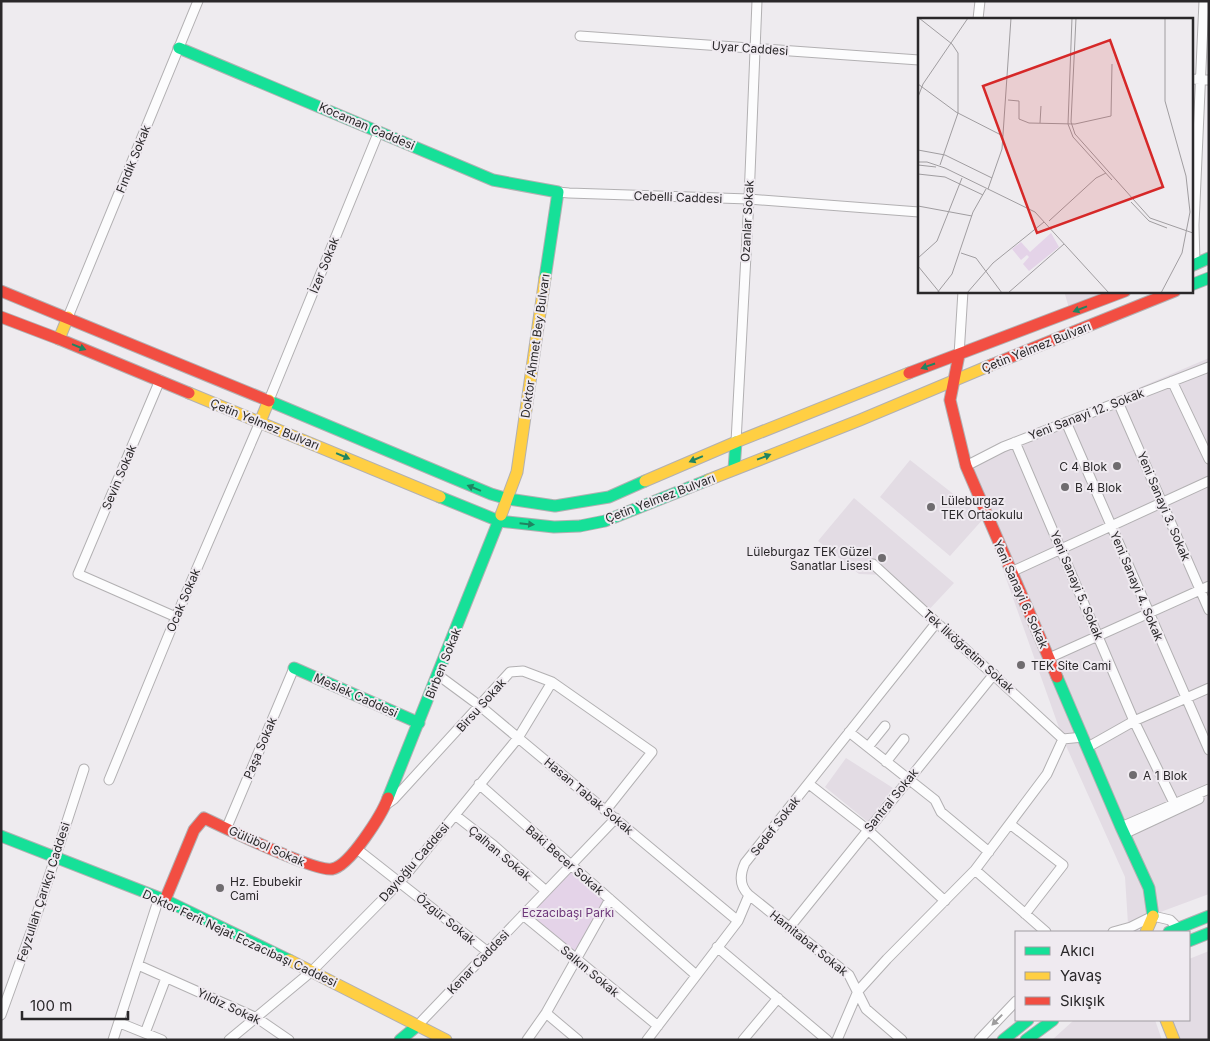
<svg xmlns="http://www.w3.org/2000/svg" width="1210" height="1041" font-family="Inter,sans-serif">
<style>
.built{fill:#e3dce4}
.green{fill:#e4d3e8}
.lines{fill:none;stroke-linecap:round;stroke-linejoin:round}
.street-casing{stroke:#b2b0b2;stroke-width:11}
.fast-casing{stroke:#b2b0b2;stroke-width:13}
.slow-casing{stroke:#b2b0b2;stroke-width:13}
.jam-casing{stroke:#b2b0b2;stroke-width:13}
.street{stroke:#fcfcfd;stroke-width:9}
.fast{stroke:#16e098;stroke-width:11}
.slow{stroke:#ffcf43;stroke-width:11}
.jam{stroke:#f24e42;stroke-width:11}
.oneway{fill:#208461}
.oneway2{fill:#9e9d9e}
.poi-dot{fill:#6f6c6f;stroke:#efeaf0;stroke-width:2}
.labels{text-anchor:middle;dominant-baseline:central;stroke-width:4;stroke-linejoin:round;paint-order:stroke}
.street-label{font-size:12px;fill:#2a282a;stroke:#efeaf0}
.poi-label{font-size:12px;fill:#2a282a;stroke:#efeaf0;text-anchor:start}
.park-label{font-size:12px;fill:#6e387b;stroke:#efeaf0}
.inset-road{fill:none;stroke:#a09da0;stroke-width:1}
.view{fill:#d62828;fill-opacity:0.15;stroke:#d62828;stroke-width:2.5}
.inset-edge{fill:none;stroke:#2a282a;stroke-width:2.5}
</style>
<rect width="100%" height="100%" fill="#eeebef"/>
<!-- built -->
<path class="built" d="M 1064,291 L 1113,291 L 1069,308 Z
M 1209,358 L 1209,894 L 1128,924 L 1125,877 L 1063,739 L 986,522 L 962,463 Z
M 910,460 L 984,518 L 950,556 L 880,497 Z
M 854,498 L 954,583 L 924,615 L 885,575 L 859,574 L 818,541 Z
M 846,758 L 893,788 L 868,822 L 825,787 Z
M 1209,951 L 1209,1040 L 1179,1040 L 1172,1020 L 1189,1020 L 1189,959 Z
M 1074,1020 L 1155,1020 L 1162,1040 L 1052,1040 Z"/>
<!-- green -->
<path class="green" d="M 572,868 L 607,900 L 575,955 L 529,915 Z"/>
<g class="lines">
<!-- street casing -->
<g class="street-casing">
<path id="street" d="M 978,19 L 980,1
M 580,36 L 919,60
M 1191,79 L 1209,80
M 558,192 L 569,193 L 749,199 L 919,212
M 1195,264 L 1194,225 L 1204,1
M 68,317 L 198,1
M 959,355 L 963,291
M 160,380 L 78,574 L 176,617
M 1172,381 L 1209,459
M 269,400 L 379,131
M 1118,402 L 1209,610
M 1066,422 L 1209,750
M 736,442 L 749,199 L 757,1
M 1015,442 L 1134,721 L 1177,809
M 966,466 L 1003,447 L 1209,367
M 873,564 L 1063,739
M 1011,572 L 1209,481
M 1049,658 L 1209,586
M 438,675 L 480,706 L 738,921
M 849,732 L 935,800 L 941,812 L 989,852
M 868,747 L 885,726
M 1088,747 L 1134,721 L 1209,688
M 886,762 L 904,739
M 109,780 L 176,617 L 260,422
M 479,784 L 696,975
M 809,784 L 868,830 L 945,901
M 387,804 L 394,799 L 510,672 L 523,671 L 552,682 L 652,752 L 606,810
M 455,815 L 492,844 L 546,891
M 1010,824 L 1063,865 L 1025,914
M 227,827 L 294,668
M 1121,827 L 1209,789
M 1124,834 L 1199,799
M 357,849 L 488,952
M 975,870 L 1046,932
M 749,895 L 849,975 L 866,1009 L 902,1040
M 523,915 L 658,1026
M 789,928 L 994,674
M 1113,932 L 1131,927 L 1153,916 L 1170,920 L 1178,928
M 717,947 L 827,1040
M 138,965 L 257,1018 L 289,1040
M 546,1013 L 578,1040
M 1,1015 L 32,929 L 84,769
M 120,1023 L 162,1040
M 417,1026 L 616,818
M 145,1033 L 166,978
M 113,1040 L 159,898
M 229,1040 L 312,971 L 400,882 L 518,738 L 552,682
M 527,1040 L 546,1013 L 610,899
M 647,1040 L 738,921 L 749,895 C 739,886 740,874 745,863 L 937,622
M 743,1040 L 778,998
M 837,1040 L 858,991 L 887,959 L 975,870 L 1047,774 L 1063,739 L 1083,737
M 979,1040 L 1016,1001"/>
</g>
<!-- fast casing -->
<g class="fast-casing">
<path id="fast" d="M 179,48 L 493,180 L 558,192 L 545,278
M 1191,266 L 1209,258
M 1191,285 L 1209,278
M 269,401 L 491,494 L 508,499 L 555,506 L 609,497 L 645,481
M 734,469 L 736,442
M 440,497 L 499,521 L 554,527 L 580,526 L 605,521 L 708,480
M 294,668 L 419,723
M 1057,677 L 1121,827 L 1149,888 L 1153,916
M 388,798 L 501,515
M 1,836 L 165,900 L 289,960
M 1169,932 L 1209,916
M 1189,941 L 1209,933
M 400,1040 L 417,1026
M 1003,1040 L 1028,1020
M 1026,1040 L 1053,1020"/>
</g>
<!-- slow casing -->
<g class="slow-casing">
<path id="slow" d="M 59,339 L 68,317
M 189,393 L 440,497
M 260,422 L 269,400
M 708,480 L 860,420 L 991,365
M 645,481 L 736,442 L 909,373
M 501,515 L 517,472 L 545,278
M 1146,932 L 1153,916
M 289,960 L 446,1040
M 1166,1020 L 1174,1040"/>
</g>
<!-- jam casing -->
<g class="jam-casing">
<path id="jam" d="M 1,291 L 269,401
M 1,317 L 59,339 L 189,393
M 959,355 L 950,400 L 966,466 L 1057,677
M 991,365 L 1175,291
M 909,373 L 1125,291
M 165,900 L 194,830 L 204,818 C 225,828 315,872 332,869 C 350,866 382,814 388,798"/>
</g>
<!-- street -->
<use href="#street" class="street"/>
<!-- fast -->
<use href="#fast" class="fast"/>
<!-- slow -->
<use href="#slow" class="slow"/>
<!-- jam -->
<use href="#jam" class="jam"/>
</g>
<!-- one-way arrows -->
<defs><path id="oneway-solid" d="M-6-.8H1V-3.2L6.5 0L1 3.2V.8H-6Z" transform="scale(1.25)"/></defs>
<g class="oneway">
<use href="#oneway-solid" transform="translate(1080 309) rotate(159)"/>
<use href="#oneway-solid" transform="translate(79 347) rotate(22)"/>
<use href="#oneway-solid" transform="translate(928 366) rotate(161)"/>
<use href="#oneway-solid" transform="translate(343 456) rotate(23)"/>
<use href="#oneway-solid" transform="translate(764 457) rotate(-21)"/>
<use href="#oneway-solid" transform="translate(696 459) rotate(157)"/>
<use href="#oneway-solid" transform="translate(474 488) rotate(-158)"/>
<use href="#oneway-solid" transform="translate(527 524) rotate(6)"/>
</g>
<use class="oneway2" href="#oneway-solid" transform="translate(997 1020) rotate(134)"/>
<!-- markers -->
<g class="poi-dot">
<circle cx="1117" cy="466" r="5"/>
<circle cx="1065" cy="487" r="5"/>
<circle cx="931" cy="507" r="5"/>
<circle cx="882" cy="558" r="5"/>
<circle cx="1021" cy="665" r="5"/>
<circle cx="1133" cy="775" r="5"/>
<circle cx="220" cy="888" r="5"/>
</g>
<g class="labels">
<!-- street labels -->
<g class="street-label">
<text transform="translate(750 48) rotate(4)">Uyar Caddesi</text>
<text transform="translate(367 126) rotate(23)">Kocaman Caddesi</text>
<text transform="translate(133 159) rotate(-68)">Fındık Sokak</text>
<text transform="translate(678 197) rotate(2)">Cebelli Caddesi</text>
<text transform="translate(747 221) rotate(-87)">Ozanlar Sokak</text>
<text transform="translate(324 265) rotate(-68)">İzer Sokak</text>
<text transform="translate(535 346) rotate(-82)">Doktor Ahmet Bey Bulvarı</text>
<text transform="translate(1036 347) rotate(-22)">Çetin Yelmez Bulvarı</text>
<text transform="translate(1086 414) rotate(-21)">Yeni Sanayi 12. Sokak</text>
<text transform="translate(265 424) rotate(22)">Çetin Yelmez Bulvarı</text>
<text transform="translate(119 477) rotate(-67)">Sevin Sokak</text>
<text transform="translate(660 498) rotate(-21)">Çetin Yelmez Bulvarı</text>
<text transform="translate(1164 506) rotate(67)">Yeni Sanayi 3. Sokak</text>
<text transform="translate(1077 585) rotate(67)">Yeni Sanayi 5. Sokak</text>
<text transform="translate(1137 586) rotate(67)">Yeni Sanayi 4. Sokak</text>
<text transform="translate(1021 594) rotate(66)">Yeni Sanayi 6. Sokak</text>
<text transform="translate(183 600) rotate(-67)">Ocak Sokak</text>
<text transform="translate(969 651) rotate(42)">Tek İlköğretim Sokak</text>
<text transform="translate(443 663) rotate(-68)">Birben Sokak</text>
<text transform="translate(356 695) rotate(24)">Meslek Caddesi</text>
<text transform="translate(481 705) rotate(-48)">Birsu Sokak</text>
<text transform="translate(260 748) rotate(-67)">Paşa Sokak</text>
<text transform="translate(589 796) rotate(40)">Hasan Tabak Sokak</text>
<text transform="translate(891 800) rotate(-51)">Santral Sokak</text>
<text transform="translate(775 826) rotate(-52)">Sedef Sokak</text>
<text transform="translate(267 846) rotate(24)">Gülübol Sokak</text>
<text transform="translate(500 853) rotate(40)">Çalhan Sokak</text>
<text transform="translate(565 860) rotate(41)">Baki Becer Sokak</text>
<text transform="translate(414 862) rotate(-49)">Dayıoğlu Caddesi</text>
<text transform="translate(43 892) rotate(-72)">Feyzullah Çarıkçı Caddesi</text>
<text transform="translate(446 919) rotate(39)">Özgür Sokak</text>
<text transform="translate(240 938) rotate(25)">Doktor Ferit Nejat Eczacıbaşı Caddesi</text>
<text transform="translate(809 943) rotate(39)">Hamitabat Sokak</text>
<text transform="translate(478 962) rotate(-46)">Kenar Caddesi</text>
<text transform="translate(590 971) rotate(40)">Salkın Sokak</text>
<text transform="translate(229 1006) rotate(25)">Yıldız Sokak</text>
</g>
<!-- poi labels -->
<g class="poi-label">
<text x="1107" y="466" text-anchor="end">C 4 Blok</text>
<text x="1075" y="487">B 4 Blok</text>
<text x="941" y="500">Lüleburgaz<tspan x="941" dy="14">TEK Ortaokulu</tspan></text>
<text x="872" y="551" text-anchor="end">Lüleburgaz TEK Güzel<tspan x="872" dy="14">Sanatlar Lisesi</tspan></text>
<text x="1031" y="665">TEK Site Cami</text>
<text x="1143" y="775">A 1 Blok</text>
<text x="230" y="881">Hz. Ebubekir<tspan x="230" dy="14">Cami</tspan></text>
</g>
<!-- park labels -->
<g class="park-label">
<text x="568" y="912">Eczacıbaşı Parkı</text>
</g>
</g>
<!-- overview -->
<g transform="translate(918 18)">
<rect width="275" height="275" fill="#eeebef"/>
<path d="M 133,215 L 141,229 L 111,253 L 105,246 L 111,239 L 109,237 L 103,242 L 94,231 L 103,224 L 112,234 Z" fill="#e4d3e8"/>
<path class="inset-road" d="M 1,0 L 34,26 L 40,35 L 40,95 L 22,147M 154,0 L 150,106 L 155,119 L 194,162M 158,0 L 153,104 L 157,116 L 232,200 L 275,215M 0,66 L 38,94 L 85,118M 0,79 L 5,66 L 50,0M 90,82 L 101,83 L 101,101 L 111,105 L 157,106 L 193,98 L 194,46M 122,105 L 123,88M 0,132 L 27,137 L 74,160M 0,144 L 9,144 L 27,150 L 117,194 L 191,275M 0,147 L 18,149M 0,156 L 27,159 L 65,177M 70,171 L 84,131 L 93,0M 213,184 L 231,203 L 249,210M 0,188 L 54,198M 131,203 L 178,160 L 188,155M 43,235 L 58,240 L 84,275M 0,240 L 19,223 L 44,160M 0,248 L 22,275M 19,275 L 34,256 L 55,194 L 68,171M 49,275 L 75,245 L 126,204M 90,275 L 146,226M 243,275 L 264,235 L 272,194 L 268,158 L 247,83 L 247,0"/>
<path class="view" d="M 192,22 L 245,169 L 119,215 L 65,68 Z"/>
<rect width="275" height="275" class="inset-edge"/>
</g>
<!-- border -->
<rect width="1210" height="1041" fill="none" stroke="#2a282a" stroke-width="5"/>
<!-- legend -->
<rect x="1015" y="931" width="175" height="90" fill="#efeaf0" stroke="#a09ca1"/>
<rect x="1025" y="947" width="25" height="8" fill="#16e098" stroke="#a09ca1"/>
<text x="1060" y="956" font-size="15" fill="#2a282a">Akıcı</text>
<rect x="1025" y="972" width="25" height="8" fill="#ffcf43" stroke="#a09ca1"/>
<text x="1060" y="981" font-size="15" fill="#2a282a">Yavaş</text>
<rect x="1025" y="997" width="25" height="8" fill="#f24e42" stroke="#a09ca1"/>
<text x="1060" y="1006" font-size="15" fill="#2a282a">Sıkışık</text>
<!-- scale -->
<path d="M22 1011v8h106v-8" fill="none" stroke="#2a282a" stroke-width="2.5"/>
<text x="30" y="1011" font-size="15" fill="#2a282a" stroke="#efeaf0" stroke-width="4" paint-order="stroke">100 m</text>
</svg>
